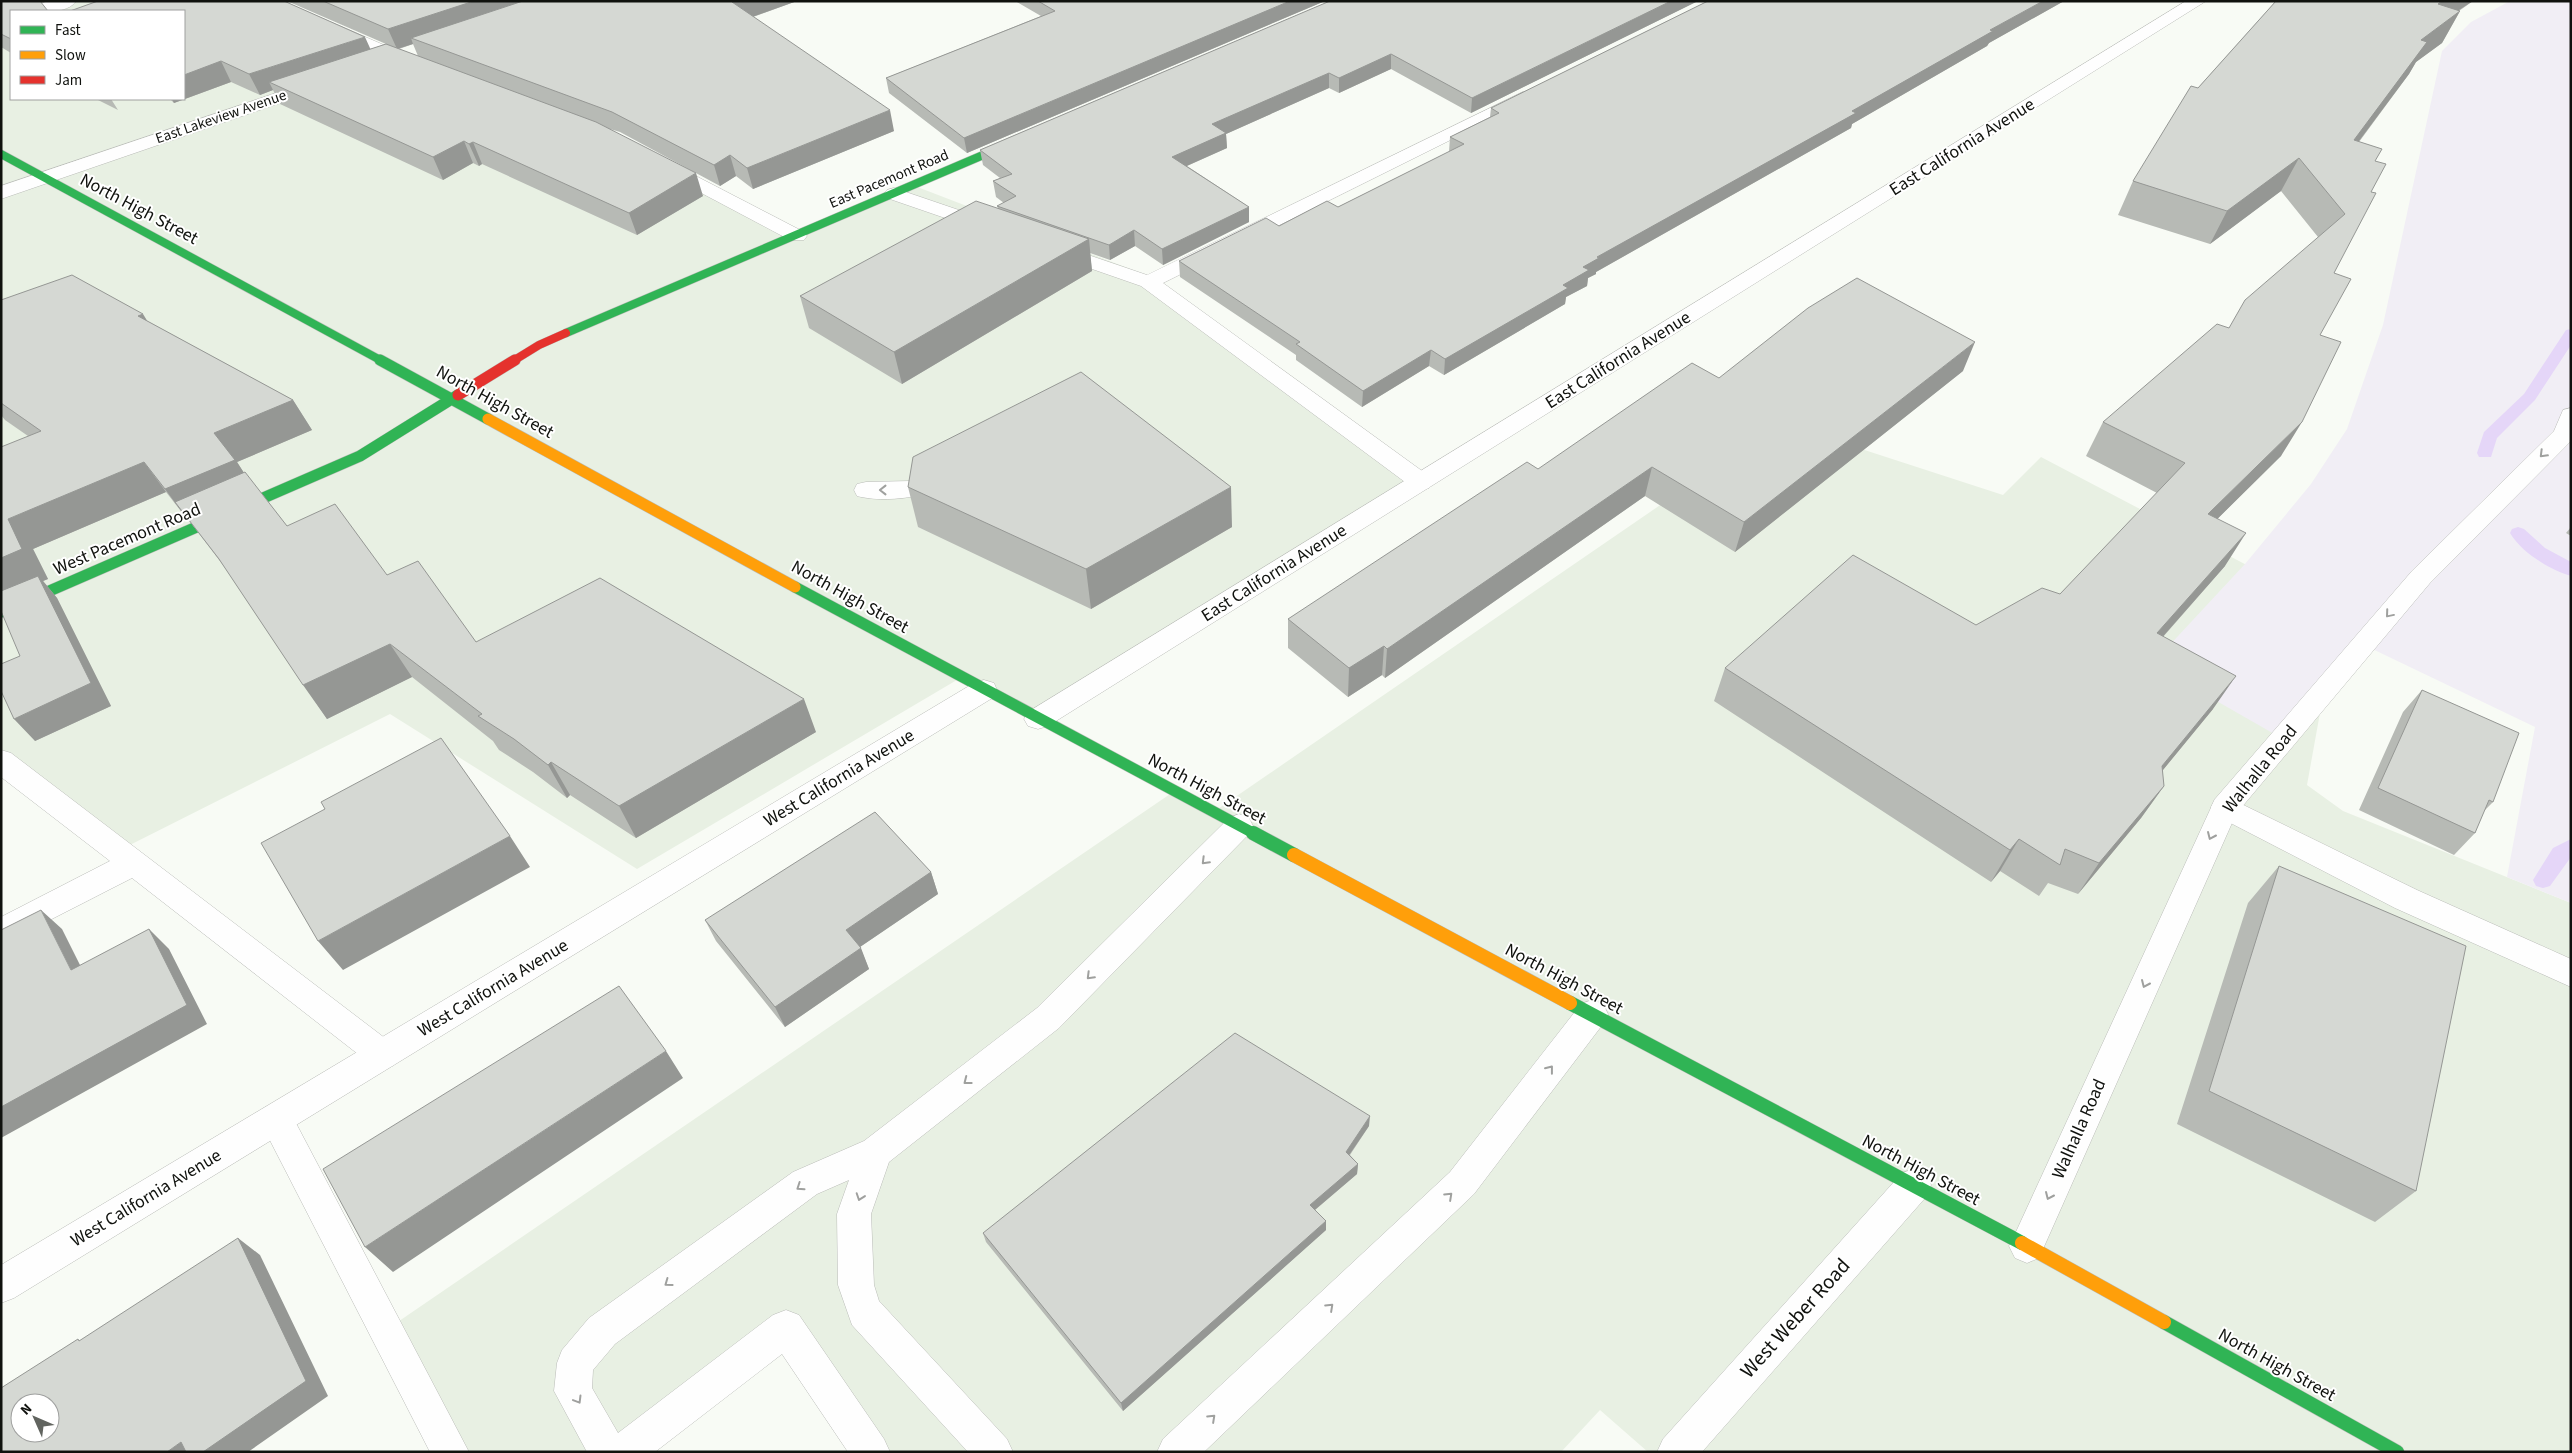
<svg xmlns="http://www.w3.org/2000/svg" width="2572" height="1453" font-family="'Source Sans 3',sans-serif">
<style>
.built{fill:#e8f0e3;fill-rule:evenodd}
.green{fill:#f1eef5}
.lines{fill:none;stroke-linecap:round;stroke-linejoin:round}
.stream{fill:#e5d6f8;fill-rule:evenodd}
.lane-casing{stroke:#babcb8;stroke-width:1}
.street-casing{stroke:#babcb8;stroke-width:1}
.fast-far2-casing{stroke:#babcb8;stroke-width:9}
.fast-far1-casing{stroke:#babcb8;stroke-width:12}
.fast-casing{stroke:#babcb8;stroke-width:15}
.slow-far1-casing{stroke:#babcb8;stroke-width:12}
.slow-casing{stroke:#babcb8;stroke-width:15}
.jam-far1-casing{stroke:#babcb8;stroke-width:9}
.jam-casing{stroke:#babcb8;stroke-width:12}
.lane{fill:#fefefe;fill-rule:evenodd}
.street{fill:#fefefe;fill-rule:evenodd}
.fast-far2{stroke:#30b455;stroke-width:8}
.fast-far1{stroke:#30b455;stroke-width:11}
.fast{stroke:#30b455;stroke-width:14}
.slow-far1{stroke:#ff9f0a;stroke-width:11}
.slow{stroke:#ff9f0a;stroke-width:14}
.jam-far1{stroke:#e5322d;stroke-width:8}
.jam{stroke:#e5322d;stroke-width:11}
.wall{fill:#b7bab5;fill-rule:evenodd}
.shaded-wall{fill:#959794}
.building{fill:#d5d8d3;stroke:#959794;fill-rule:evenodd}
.oneway{stroke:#9fa09e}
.labels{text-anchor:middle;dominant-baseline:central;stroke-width:4;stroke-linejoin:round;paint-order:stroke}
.far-street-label{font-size:15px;fill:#10120e;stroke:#fff}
.street-label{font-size:18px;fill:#10120e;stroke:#fff}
.near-street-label{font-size:21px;fill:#10120e;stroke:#fff}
</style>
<rect width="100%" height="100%" fill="#f8fbf5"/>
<!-- built -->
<path class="built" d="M 1,1 L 265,1 L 795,231 L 907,183 L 1146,275 L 1420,477 L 1041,715 L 967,674 L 637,869 L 390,714 L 108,856 L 1,770 ZM 11,11 L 184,11 L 184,99 L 11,99 Z
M 1846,444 L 2003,495 L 2041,457 L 2338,613 L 2307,785 L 2343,811 L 2571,903 L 2571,1452 L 1648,1452 L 1600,1410 L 1561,1452 L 871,1452 L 786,1328 L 624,1452 L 450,1452 L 386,1330 L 1176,790 L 1212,813 L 1701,477 Z"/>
<!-- green -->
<path class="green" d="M 2510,1 L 2571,1 L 2571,527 L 2566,533 L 2571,536 L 2571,903 L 2507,877 L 2535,727 L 2364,645 L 2283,739 L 2152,664 L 2245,564 L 2311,484 L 2347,429 L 2383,325 L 2442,51 L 2471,22 Z"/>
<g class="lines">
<!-- stream -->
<path class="stream" d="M 2571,329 L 2571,345 L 2535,400 L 2497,438 L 2491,457 L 2479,457 L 2477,453 L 2484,432 L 2524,394 L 2566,330 Z
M 2518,527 L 2524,529 L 2545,548 L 2571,562 L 2571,576 C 2550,570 2521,552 2510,533 L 2512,529 Z
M 2571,839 L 2571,857 L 2550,886 L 2543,888 L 2536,886 L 2533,880 L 2553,848 Z"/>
<!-- lane casing -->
<g class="lane-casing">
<path id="lane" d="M 49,1 L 76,1 C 68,14 40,12 26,11 L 29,7 Z
M 259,1 L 282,1 L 414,58 L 417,62 L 414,66 L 402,66 L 261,5 Z
M 1523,92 L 1529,93 L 1532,97 L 1529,101 L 1163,283 L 1429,476 L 1433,482 L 1429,488 L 1421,490 L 1413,488 L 1141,286 L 1049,254 L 1046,250 L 1049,246 L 1056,244 L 1147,275 Z
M 665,160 L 804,232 L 807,236 L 804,240 L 790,240 L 658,170 L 655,166 L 658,162 Z
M 894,188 L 994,222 L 997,226 L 994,230 L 980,230 L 887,198 L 884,194 L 887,190 Z
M 942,467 L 950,469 L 954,475 C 939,499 882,503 857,496 L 854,490 L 857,484 L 866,482 L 911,481 Z
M 1,750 L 11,753 L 394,1045 L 399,1055 L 394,1065 L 383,1070 L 372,1065 L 132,878 L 1,945 L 1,917 L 110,861 L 1,777 Z
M 2225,796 L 2417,890 L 2571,959 L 2571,987 L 2395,908 L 2215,815 L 2211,807 L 2215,799 Z
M 1239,814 L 1249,818 L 1253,826 L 1249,834 L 1059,1028 L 889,1162 L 871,1214 L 874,1285 L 879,1301 L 1007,1439 L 1013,1452 L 968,1452 L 852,1325 L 838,1285 L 837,1214 L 849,1180 L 817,1194 L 615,1344 L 593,1370 L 592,1388 L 618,1433 L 773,1315 L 786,1310 L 799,1315 L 884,1439 L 890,1452 L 848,1452 L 782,1354 L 655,1452 L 587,1452 L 554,1391 L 557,1363 L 562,1350 L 589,1318 L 793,1172 L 864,1141 L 1037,1008 L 1229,818 Z
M 1592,1000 L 1603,1004 L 1608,1014 L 1603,1024 L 1474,1194 L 1204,1452 L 1157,1452 L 1163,1439 L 1450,1172 L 1581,1004 Z
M 276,1104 L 288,1108 L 469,1452 L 430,1452 L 259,1119 L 264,1108 Z"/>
</g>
<!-- street casing -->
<g class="street-casing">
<path id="street" d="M 2186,1 L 2206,1 L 1048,726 L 1038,729 L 1028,726 L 1024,719 L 1028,712 Z
M 312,81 L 318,82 L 321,86 L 318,90 L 1,199 L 1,186 Z
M 2571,408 L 2571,441 L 2430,583 L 2236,814 L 2039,1258 L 2027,1263 L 2015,1258 L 2009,1246 L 2015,1234 L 2215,799 L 2412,571 L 2554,431 L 2563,410 Z
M 984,680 L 994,683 L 997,690 L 994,697 L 14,1298 L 1,1303 L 1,1265 L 974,683 Z
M 1914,1169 L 1926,1173 L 1931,1185 L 1926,1197 L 1702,1452 L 1657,1452 L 1663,1439 L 1902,1173 Z"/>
</g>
<!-- fast-far2 casing -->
<g class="fast-far2-casing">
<path id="fast-far2" d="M 1,154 L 382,361
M 566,333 L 1016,141"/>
</g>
<!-- fast-far1 casing -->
<g class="fast-far1-casing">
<path id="fast-far1" d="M 380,360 L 488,419
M 795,587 L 1255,834
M 1,612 L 360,456 L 458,395"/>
</g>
<!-- fast casing -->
<g class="fast-casing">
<path id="fast" d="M 1253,833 L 1294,855
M 1570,1003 L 2022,1243
M 2164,1322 L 2397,1452"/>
</g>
<!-- slow-far1 casing -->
<g class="slow-far1-casing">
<path id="slow-far1" d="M 488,419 L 795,587"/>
</g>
<!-- slow casing -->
<g class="slow-casing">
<path id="slow" d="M 1294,855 L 1570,1003
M 2022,1243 L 2164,1322"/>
</g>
<!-- jam-far1 casing -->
<g class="jam-far1-casing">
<path id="jam-far1" d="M 513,361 L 539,345 L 566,333"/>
</g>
<!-- jam casing -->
<g class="jam-casing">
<path id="jam" d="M 458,395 L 515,360"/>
</g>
<!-- lane -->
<use href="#lane" class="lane"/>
<!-- street -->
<use href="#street" class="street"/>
<!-- fast-far2 -->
<use href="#fast-far2" class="fast-far2"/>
<!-- fast-far1 -->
<use href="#fast-far1" class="fast-far1"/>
<!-- fast -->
<use href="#fast" class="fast"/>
<!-- slow-far1 -->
<use href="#slow-far1" class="slow-far1"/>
<!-- slow -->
<use href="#slow" class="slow"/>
<!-- jam-far1 -->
<use href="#jam-far1" class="jam-far1"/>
<!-- jam -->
<use href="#jam" class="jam"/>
</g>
<!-- wall -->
<path class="wall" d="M 1,1 L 11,11 L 11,53 L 1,47 Z
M 287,1 L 797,1 L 753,17 L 894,131 L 753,189 L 736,176 L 720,186 L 620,132 L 610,129 L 703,196 L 637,235 L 482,164 L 479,166 L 473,163 L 443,180 L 280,104 L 273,90 L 260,95 L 231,82 L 174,103 L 170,99 L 184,99 L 184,11 L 371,49 L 386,44 ZM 413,44 L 418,56 L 399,49 Z
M 1015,1 L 1325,1 L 967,153 L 889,93 L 886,78 L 1041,16 Z
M 1330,1 L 1698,1 L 1471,113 L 1391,69 L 1339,93 L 1329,88 L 1226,134 L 1227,148 L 1187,166 L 1249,207 L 1249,222 L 1163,265 L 1135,246 L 1110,260 L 1090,253 L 1092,271 L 902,384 L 809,328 L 800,296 L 998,208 L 997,206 L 1004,203 L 996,197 L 993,181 L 1000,178 L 983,165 L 980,150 Z
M 1708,1 L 2064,1 L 1989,43 L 1987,46 L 1852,124 L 1851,128 L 1596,272 L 1596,274 L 1588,278 L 1587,286 L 1566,297 L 1565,304 L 1444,375 L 1429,366 L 1362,407 L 1296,360 L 1296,355 L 1180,277 L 1179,261 L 1279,226 L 1338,207 L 1449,152 L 1450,137 L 1490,117 L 1491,108 Z
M 2276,1 L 2473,1 L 2459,11 L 2460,11 L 2442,43 L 2416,62 L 2409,74 L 2359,142 L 2375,161 L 2371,192 L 2334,273 L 2320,335 L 2281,456 L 2218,518 L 2225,566 L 2163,637 L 2213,709 L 2162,771 L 2164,786 L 2141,818 L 2078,894 L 2048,883 L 2039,896 L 2000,871 L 1991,882 L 1714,701 L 1725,668 L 1976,625 L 2060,594 L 2157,493 L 2086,456 L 2103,422 L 2229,328 L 2318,237 L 2281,191 L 2210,244 L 2118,215 L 2133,181 L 2198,88 Z
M 96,99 L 111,99 L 118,110 Z
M 1,300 L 147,321 L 293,400 L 312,430 L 237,462 L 244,473 L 287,526 L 387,575 L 476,642 L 816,732 L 636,838 L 570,795 L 567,798 L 533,772 L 499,750 L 493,741 L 412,677 L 327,719 L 232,577 L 188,519 L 187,519 L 166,492 L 33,549 L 48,579 L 43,581 L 57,598 L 111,706 L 35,741 L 20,656 L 28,436 L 5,420 L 1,415 Z
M 1963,371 L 1735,552 L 1645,496 L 1385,678 L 1382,675 L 1348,697 L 1288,648 L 1288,619 L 1538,469 Z
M 908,487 L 1232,527 L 1091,609 L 918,527 Z
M 2571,527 L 2571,536 L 2566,533 Z
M 2422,690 L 2493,802 L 2484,811 L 2475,833 L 2454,855 L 2359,810 L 2403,712 Z
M 2279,866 L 2416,1191 L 2375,1222 L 2177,1124 L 2248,903 Z
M 931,872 L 938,894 L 860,947 L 869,969 L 785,1027 L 716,941 L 705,920 Z
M 1369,1126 L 1350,1155 L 1358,1164 L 1357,1174 L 1315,1210 L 1326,1221 L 1326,1230 L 1123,1411 L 986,1242 L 983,1233 Z"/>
<!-- shaded-wall -->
<path class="shaded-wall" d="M 474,1 L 542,1 L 411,38 L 413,44 L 397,49 L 388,29 Z
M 736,1 L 797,1 L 738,22 L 732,2 Z
M 1290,1 L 1325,1 L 967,153 L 964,138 Z
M 1671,1 L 1698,1 L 1471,113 L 1472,98 Z
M 2043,1 L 2064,1 L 1989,43 L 1987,46 L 1852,124 L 1851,128 L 1596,272 L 1596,274 L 1588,278 L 1587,286 L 1566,297 L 1565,304 L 1444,375 L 1445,359 L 1563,285 L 1583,267 L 1597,257 L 1852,111 L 1990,30 Z
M 2442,1 L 2473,1 L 2420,35 L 2438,4 Z
M 2460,11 L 2442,43 L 2416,62 L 2409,74 L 2335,173 L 2354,140 L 2421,40 Z
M 365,37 L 374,57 L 269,82 L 273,90 L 260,95 L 249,74 Z
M 1391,54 L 1391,69 L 1339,93 L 1339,78 Z
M 221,61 L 231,82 L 174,103 L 172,99 L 184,99 L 184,75 Z
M 1329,73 L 1329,88 L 1226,134 L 1227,148 L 1173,172 L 1172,157 L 1212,124 Z
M 890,110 L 894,131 L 753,189 L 747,168 Z
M 464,141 L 473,163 L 443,180 L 433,157 Z
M 473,142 L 482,164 L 479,166 L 469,144 Z
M 730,155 L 736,176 L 720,186 L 714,165 Z
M 2299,158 L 2281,191 L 2210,244 L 2227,211 Z
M 696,173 L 703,196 L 637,235 L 629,213 Z
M 1249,207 L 1249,222 L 1163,265 L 1162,249 Z
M 1134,230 L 1135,246 L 1110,260 L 1109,245 Z
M 1089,239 L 1092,271 L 902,384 L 894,352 Z
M 143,314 L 162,345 L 138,316 Z
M 1975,342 L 1963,371 L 1735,552 L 1744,522 Z
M 1431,350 L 1429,366 L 1362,407 L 1363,391 Z
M 293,400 L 312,430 L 237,462 L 255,490 L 175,502 L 188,519 L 187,519 L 165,489 L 214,433 Z
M 2302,422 L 2281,456 L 2188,548 L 2208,514 Z
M 144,462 L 166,492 L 33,549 L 48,579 L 43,581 L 57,598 L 111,706 L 35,741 L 14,719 L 91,683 L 1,592 L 1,558 L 8,519 Z
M 1652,467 L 1645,496 L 1385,678 L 1387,649 Z
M 1231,487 L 1232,527 L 1091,609 L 1086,569 Z
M 2246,533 L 2225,566 L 2136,667 L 2157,633 Z
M 390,644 L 412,677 L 327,719 L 303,685 Z
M 1384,646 L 1382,675 L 1348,697 L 1349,668 Z
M 2236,676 L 2213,709 L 2140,798 L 2162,766 Z
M 804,699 L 816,732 L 636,838 L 619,806 Z
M 551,762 L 570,795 L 567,798 L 548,765 Z
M 2164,786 L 2141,818 L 2078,894 L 2099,863 Z
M 510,836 L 530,867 L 343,970 L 318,941 Z
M 2019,839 L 2000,871 L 1991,882 L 2010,850 Z
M 931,872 L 938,894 L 854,951 L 846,930 Z
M 41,910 L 62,929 L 92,989 L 71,970 Z
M 149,929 L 169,949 L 207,1024 L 1,1138 L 1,1107 Z
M 861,948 L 869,969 L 785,1027 L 775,1007 Z
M 666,1051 L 683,1078 L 393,1272 L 365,1247 Z
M 1370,1116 L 1369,1126 L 1345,1161 L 1346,1152 Z
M 1358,1164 L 1357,1174 L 1310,1214 L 1310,1205 Z
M 1326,1221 L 1326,1230 L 1123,1411 L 1121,1403 Z
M 238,1238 L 260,1255 L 328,1396 L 248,1452 L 203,1452 Z
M 181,1442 L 199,1452 L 167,1452 Z"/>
<!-- building -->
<path class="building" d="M 1,1 L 40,1 L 48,11 L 11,11 L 11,39 L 1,34 Z
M 98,1 L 284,1 L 365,37 L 249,74 L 221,61 L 184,75 L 184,11 L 70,11 Z
M 323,1 L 474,1 L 388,29 Z
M 523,1 L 736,1 L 732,2 L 890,110 L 747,168 L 730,155 L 714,165 L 612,112 L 411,38 Z
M 1038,1 L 1290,1 L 964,138 L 886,78 L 1055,11 Z
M 1330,1 L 1671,1 L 1472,98 L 1391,54 L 1339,78 L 1329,73 L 1212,124 L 1226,133 L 1172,157 L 1249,207 L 1162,249 L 1134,230 L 1109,245 L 997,206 L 1016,196 L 993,181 L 1012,174 L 980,150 Z
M 1708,1 L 2043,1 L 1990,30 L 1993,31 L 1852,111 L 1856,113 L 1597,257 L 1599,258 L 1583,267 L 1589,270 L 1563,285 L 1568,288 L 1445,359 L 1431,350 L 1363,391 L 1296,344 L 1300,342 L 1179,261 L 1266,218 L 1279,226 L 1327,201 L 1338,207 L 1464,144 L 1450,137 L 1499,113 L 1491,108 Z
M 2276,1 L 2442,1 L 2438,4 L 2460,11 L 2421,40 L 2427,42 L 2354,140 L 2382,149 L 2375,161 L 2386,164 L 2371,192 L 2376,193 L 2334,273 L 2351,279 L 2320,335 L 2341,342 L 2302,422 L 2208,514 L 2246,533 L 2157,633 L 2236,676 L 2162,766 L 2164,786 L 2099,863 L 2065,849 L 2060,865 L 2019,839 L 2010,850 L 1725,668 L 1853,555 L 1976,625 L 2042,588 L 2060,594 L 2185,463 L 2103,422 L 2217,324 L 2229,328 L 2245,300 L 2345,214 L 2299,158 L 2227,211 L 2133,181 L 2191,86 L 2198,88 Z
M 386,44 L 596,122 L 696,173 L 629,213 L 473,142 L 469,144 L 464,141 L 433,157 L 269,82 Z
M 976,201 L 1089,239 L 894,352 L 800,296 Z
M 72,275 L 143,314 L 138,316 L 293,400 L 214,433 L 235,460 L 165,489 L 144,462 L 8,519 L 22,549 L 1,558 L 1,447 L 41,431 L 1,403 L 1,300 Z
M 1857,278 L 1975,342 L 1744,522 L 1652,467 L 1387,649 L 1384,646 L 1349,668 L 1288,619 L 1527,462 L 1538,469 L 1692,363 L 1719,378 L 1808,308 Z
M 1081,372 L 1231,487 L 1086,569 L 908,487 L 913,457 Z
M 245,472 L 287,526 L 335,504 L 387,575 L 418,561 L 476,642 L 600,578 L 804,699 L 619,806 L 551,762 L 548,765 L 514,739 L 478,716 L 482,714 L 390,644 L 303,685 L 219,559 L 175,502 Z
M 38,576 L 91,683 L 14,719 L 1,691 L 1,664 L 20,656 L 1,611 L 1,591 Z
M 2422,690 L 2519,733 L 2493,802 L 2489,800 L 2475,833 L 2378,788 Z
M 441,738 L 510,836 L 318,941 L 261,843 L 325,809 L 321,802 Z
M 875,812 L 931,872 L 846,930 L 861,948 L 775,1007 L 705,920 Z
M 2279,866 L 2466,946 L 2416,1191 L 2209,1091 Z
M 41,910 L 71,970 L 149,929 L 187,1005 L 1,1107 L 1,930 Z
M 619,986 L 666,1051 L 365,1247 L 323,1169 Z
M 1235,1033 L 1370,1116 L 1346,1152 L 1358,1164 L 1310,1205 L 1326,1221 L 1121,1403 L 983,1233 Z
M 238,1238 L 306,1381 L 203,1452 L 186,1452 L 181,1442 L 167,1452 L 1,1452 L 1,1388 L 78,1339 L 79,1341 ZM 20,1403 L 50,1403 L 50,1433 L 20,1433 Z"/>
<!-- one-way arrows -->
<defs><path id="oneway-chevron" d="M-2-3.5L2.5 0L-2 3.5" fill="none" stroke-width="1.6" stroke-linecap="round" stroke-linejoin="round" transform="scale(1.25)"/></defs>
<g class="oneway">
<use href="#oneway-chevron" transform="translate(2543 454) rotate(135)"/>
<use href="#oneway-chevron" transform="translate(883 490) rotate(180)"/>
<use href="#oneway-chevron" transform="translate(2389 614) rotate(130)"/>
<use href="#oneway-chevron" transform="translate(2211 836) rotate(114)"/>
<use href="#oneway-chevron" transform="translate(1205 861) rotate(135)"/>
<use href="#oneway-chevron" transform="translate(1090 976) rotate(135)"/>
<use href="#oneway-chevron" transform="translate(2145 984) rotate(114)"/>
<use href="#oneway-chevron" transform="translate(1550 1069) rotate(-52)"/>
<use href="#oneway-chevron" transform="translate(967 1081) rotate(142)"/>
<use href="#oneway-chevron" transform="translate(800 1187) rotate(146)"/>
<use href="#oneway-chevron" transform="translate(1449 1196) rotate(-43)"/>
<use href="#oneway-chevron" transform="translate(2049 1196) rotate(114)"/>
<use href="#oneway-chevron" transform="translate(860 1197) rotate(109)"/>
<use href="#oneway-chevron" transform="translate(668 1283) rotate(144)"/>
<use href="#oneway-chevron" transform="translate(1330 1307) rotate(-43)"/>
<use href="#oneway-chevron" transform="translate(578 1400) rotate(59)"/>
<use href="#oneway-chevron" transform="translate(1212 1418) rotate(-43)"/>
</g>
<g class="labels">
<!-- far-street labels -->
<g class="far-street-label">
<text transform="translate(221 117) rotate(-19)">East Lakeview Avenue</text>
<text transform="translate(889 179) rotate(-23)">East Pacemont Road</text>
</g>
<!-- street labels -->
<g class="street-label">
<text transform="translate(1962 147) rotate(-32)">East California Avenue</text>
<text transform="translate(139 209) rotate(28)">North High Street</text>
<text transform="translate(1618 360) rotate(-32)">East California Avenue</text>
<text transform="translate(495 402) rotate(29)">North High Street</text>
<text transform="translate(127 539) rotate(-23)">West Pacemont Road</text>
<text transform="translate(1274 573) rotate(-32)">East California Avenue</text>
<text transform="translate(850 597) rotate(29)">North High Street</text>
<text transform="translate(2260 769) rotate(-51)">Walhalla Road</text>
<text transform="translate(839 778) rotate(-31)">West California Avenue</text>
<text transform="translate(1207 789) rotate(28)">North High Street</text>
<text transform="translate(1564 979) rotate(28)">North High Street</text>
<text transform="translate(493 988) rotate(-31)">West California Avenue</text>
<text transform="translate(2079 1129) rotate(-66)">Walhalla Road</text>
<text transform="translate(1921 1170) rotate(28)">North High Street</text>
<text transform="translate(146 1198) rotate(-31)">West California Avenue</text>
<text transform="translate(2277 1365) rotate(29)">North High Street</text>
</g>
<!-- near-street labels -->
<g class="near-street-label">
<text transform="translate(1795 1318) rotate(-48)">West Weber Road</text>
</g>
</g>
<!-- border -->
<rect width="2572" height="1453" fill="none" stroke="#10120e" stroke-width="5"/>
<!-- legend -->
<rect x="10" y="10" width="175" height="90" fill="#ffffff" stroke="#9fa09f"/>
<rect x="20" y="26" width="25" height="8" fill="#30b455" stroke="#9fa09f"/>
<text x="55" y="35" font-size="15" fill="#10120e">Fast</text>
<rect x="20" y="51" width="25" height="8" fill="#ff9f0a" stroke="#9fa09f"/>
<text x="55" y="60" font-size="15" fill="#10120e">Slow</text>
<rect x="20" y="76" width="25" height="8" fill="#e5322d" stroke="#9fa09f"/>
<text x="55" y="85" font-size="15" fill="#10120e">Jam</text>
<!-- north arrow -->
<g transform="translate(35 1418) rotate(315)"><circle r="24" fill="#ffffff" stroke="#9fa09f"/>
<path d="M0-4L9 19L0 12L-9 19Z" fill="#61645f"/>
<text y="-8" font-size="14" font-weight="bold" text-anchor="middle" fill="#10120e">N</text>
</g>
</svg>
